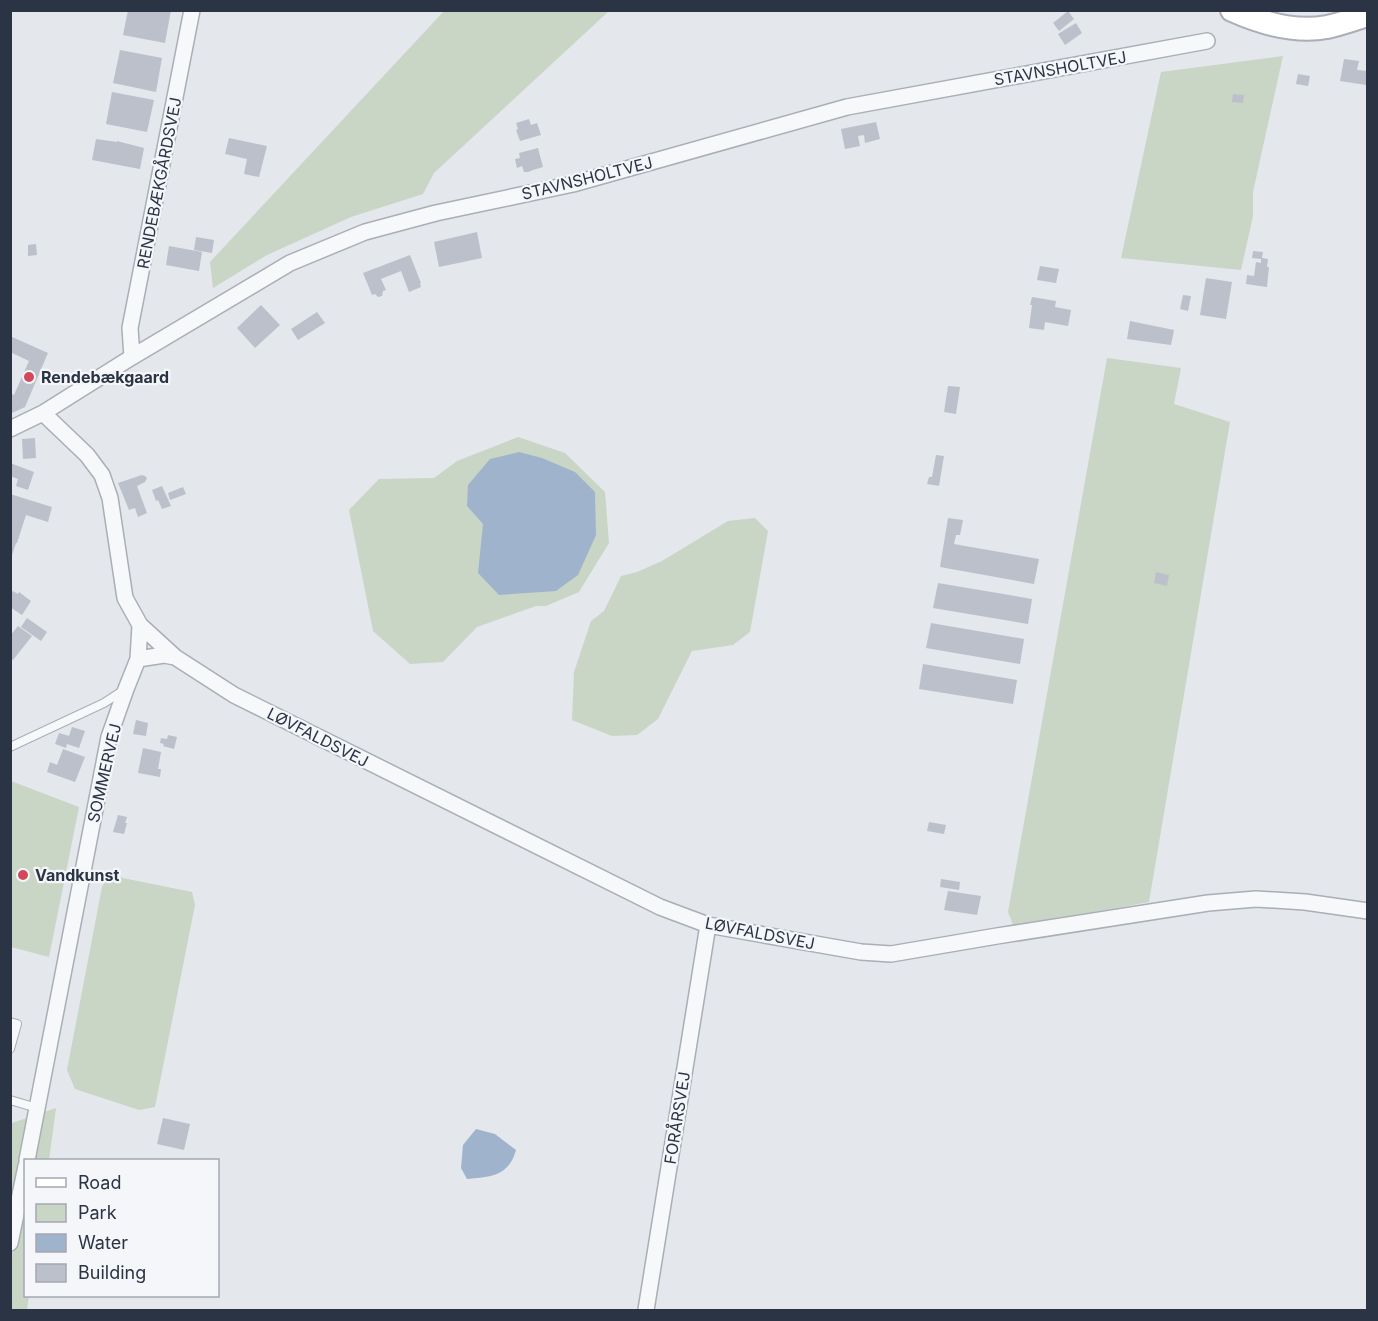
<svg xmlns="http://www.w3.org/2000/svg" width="1378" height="1321" font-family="Inter,sans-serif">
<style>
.green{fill:#c9d6c5}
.water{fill:#9fb4cc}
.building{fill:#bbc0ca}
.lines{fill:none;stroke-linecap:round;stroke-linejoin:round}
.service-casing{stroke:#a9aeb7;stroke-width:10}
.minor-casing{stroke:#a9aeb7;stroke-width:18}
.secondary-casing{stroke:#a9aeb7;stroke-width:26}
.service{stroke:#f7f8fa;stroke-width:8}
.minor{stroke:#f7f8fa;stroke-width:15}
.secondary{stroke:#fff;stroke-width:22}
.poi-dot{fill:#d1495b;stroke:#f4f6f9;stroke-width:2}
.labels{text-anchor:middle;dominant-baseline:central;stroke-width:4.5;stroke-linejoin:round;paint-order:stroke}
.street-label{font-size:16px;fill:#2b3445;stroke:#f4f6f9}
.poi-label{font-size:16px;font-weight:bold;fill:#2b3445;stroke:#f4f6f9;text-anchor:start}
</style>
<rect width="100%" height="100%" fill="#e4e7ec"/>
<!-- green -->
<path class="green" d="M 444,11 L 609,11 L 434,173 L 423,194 L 351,217 L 267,255 L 213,288 L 210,262 Z
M 1283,56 L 1253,192 L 1253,216 L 1241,270 L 1121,258 L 1161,72 Z
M 1107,358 L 1181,368 L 1174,404 L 1230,422 L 1149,902 L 1117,908 L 1013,925 L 1008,912 Z
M 518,437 L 565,453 L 605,492 L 609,543 L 579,592 L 546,606 L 536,606 L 477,627 L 443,662 L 410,664 L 373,631 L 349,510 L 379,479 L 434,478 L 457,461 Z
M 755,518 L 768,531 L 750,632 L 733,645 L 692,651 L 658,719 L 637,735 L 612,736 L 572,720 L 574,672 L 591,621 L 604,611 L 621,576 L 637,572 L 662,561 L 728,521 Z
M 11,781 L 79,807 L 49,957 L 11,947 Z
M 108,875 L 192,892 L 195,905 L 155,1107 L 139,1110 L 75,1089 L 67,1070 L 102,887 Z
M 56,1108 L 49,1160 L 26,1160 L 26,1296 L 29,1296 L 27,1310 L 11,1310 L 10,1129 L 12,1123 Z"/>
<!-- water -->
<path class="water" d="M 519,452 L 542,458 L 575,472 L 595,492 L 596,535 L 578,575 L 556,591 L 499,595 L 478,573 L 483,524 L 467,506 L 468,485 L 490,459 Z
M 476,1129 L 495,1134 L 516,1150 C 509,1176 491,1177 467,1179 L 461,1168 L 463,1145 Z"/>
<!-- building -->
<path class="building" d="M 128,10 L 171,10 L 165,43 L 123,35 Z
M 1068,11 L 1074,19 L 1059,31 L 1053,23 Z
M 1076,23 L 1082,33 L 1065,45 L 1058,34 Z
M 120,50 L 162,58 L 156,92 L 113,83 Z
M 1344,59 L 1359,61 L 1357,70 L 1368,71 L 1366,85 L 1340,81 Z
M 1298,74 L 1310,76 L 1308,86 L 1296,84 Z
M 112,92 L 154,100 L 147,132 L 106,124 Z
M 1233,94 L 1244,95 L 1243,103 L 1232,102 Z
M 529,119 L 531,125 L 537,123 L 541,135 L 520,141 L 516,130 L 518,129 L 516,123 Z
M 876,122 L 880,139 L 865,143 L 864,135 L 858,136 L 860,146 L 845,149 L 841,129 Z
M 229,138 L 267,146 L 259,177 L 244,174 L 247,159 L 225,154 Z
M 96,139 L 117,142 L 117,141 L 144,148 L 140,169 L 92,160 Z
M 538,148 L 543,167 L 533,170 L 528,172 L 524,172 L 522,166 L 517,168 L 515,159 L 520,158 L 519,153 Z
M 477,232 L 482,258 L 439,267 L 434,242 Z
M 196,237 L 214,240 L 212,253 L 194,250 Z
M 36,244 L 37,255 L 28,256 L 28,245 Z
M 169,246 L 202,252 L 199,271 L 166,265 Z
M 1253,251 L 1263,252 L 1262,258 L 1268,259 L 1267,267 L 1269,267 L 1267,287 L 1246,284 L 1247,275 L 1254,276 L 1256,262 L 1261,263 L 1261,259 L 1252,258 Z
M 410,255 L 421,283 L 420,283 L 421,287 L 409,292 L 401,271 L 381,279 L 386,290 L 383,291 L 382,296 L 378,297 L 375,294 L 372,295 L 363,273 Z
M 1040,266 L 1059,269 L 1056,283 L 1037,280 Z
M 1206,278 L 1232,282 L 1226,319 L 1200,315 Z
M 1183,295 L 1191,296 L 1188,311 L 1180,309 Z
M 1032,297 L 1056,301 L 1055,307 L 1071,310 L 1068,326 L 1045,322 L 1044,330 L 1029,328 L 1032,305 L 1030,305 Z
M 261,305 L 280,325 L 255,348 L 237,328 Z
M 317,312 L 325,323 L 298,340 L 291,329 Z
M 1130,321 L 1174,330 L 1171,345 L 1127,339 Z
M 10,336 L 48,353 L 25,407 L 12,413 L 10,412 L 10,393 L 14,395 L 29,361 L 10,352 Z
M 948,386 L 960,387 L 956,414 L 944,412 Z
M 35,438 L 36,458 L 23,459 L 22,439 Z
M 936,455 L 944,456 L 939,486 L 927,484 L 929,477 L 932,477 Z
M 10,463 L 34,472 L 28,490 L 16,486 L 18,479 L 10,476 Z
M 142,475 L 145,476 L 147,478 L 145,482 L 137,486 L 147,513 L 138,517 L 135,508 L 129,510 L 118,483 Z
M 162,486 L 171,506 L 162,509 L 158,500 L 156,501 L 152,490 Z
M 183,487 L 186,494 L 170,500 L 168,493 Z
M 10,494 L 52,507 L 48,522 L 26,515 L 17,543 L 16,543 L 11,558 Z
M 948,518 L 963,520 L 960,535 L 956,535 L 954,544 L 1039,559 L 1034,584 L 940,567 Z
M 1156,572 L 1169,575 L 1167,586 L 1154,583 Z
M 938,583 L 1032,599 L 1028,624 L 933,608 Z
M 13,591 L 18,594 L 19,592 L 31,601 L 22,615 L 10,607 L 12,604 L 10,603 L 10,595 Z
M 27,618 L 47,632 L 41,641 L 21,627 Z
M 931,623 L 1024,639 L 1020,664 L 926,648 Z
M 18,626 L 32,636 L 13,660 L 10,658 L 10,636 Z
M 923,664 L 1017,680 L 1013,704 L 919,689 Z
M 136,720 L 148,723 L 146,736 L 133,734 Z
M 72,727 L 85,731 L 79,748 L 67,744 L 66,748 L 55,744 L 59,733 L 69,736 Z
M 168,735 L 177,737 L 174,749 L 163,746 L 164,744 L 160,743 L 161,738 L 167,739 Z
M 143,748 L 161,752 L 158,769 L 161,769 L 160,777 L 138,773 Z
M 63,749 L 85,757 L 75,782 L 47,772 L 50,762 L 57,765 Z
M 118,815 L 127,817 L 125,823 L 127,823 L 124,834 L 113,832 Z
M 929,822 L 946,825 L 944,834 L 927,831 Z
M 941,879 L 960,882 L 959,890 L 940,887 Z
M 948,891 L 981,896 L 977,915 L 944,910 Z
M 163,1118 L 190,1124 L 184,1150 L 157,1144 Z"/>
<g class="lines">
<!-- service casing -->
<g class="service-casing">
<path id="service" d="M 10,747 L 104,703 L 124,690
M 10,1022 L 17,1024 L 10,1049
M 10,1100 L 37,1108"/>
</g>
<!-- minor casing -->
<g class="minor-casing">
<path id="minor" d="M 132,357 L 130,328 L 192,10
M 10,429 L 43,413 L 132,357 L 290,263 L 365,232 L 436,213 L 573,184 L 847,107 L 1207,41
M 140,625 L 175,657 L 234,695 L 660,907 L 708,925 L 861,952 L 891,954 L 997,936 L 1208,903 L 1256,899 L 1305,902 L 1368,911
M 138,659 L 164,655 L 175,657
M 27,1160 L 109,737 L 126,689 L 138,659 L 140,625 L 125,598 L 110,498 L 102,475 L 87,455 L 43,413
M 10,1243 L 26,1166
M 646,1310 L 708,925"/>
</g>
<!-- secondary casing -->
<g class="secondary-casing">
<path id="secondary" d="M 1232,10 C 1261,23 1295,33 1327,27 C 1341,24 1354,19 1368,15"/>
</g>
<!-- service -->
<use href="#service" class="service"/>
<!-- minor -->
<use href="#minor" class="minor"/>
<!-- secondary -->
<use href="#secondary" class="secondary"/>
</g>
<!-- markers -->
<g class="poi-dot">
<circle cx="29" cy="377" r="6"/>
<circle cx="23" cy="875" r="6"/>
</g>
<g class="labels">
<!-- street labels -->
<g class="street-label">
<text transform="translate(1060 68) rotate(-10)">STAVNSHOLTVEJ</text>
<text transform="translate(587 178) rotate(-14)">STAVNSHOLTVEJ</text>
<text transform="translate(159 183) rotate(-79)">RENDEBÆKGÅRDSVEJ</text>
<text transform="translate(318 737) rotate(27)">LØVFALDSVEJ</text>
<text transform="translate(104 773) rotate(-77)">SOMMERVEJ</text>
<text transform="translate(760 933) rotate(11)">LØVFALDSVEJ</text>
<text transform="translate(677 1118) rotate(-81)">FORÅRSVEJ</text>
</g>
<!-- poi labels -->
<g class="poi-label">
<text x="41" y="377">Rendebækgaard</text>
<text x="35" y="875">Vandkunst</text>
</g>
</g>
<!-- border -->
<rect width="1378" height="1321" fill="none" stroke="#2b3445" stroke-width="24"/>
<!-- legend -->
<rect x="24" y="1159" width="195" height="138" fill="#f4f6f9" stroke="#a4a8b1" stroke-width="1.5"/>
<rect x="36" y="1178" width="30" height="9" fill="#ffffff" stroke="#a4a8b1" stroke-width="1.5"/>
<text x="78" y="1189" font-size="18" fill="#2b3445">Road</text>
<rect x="36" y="1204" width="30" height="18" fill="#c9d6c5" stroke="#a4a8b1" stroke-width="1.5"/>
<text x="78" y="1219" font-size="18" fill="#2b3445">Park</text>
<rect x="36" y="1234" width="30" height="18" fill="#9fb4cc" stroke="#a4a8b1" stroke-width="1.5"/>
<text x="78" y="1249" font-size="18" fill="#2b3445">Water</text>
<rect x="36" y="1264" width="30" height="18" fill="#bbc0ca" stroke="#a4a8b1" stroke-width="1.5"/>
<text x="78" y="1279" font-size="18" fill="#2b3445">Building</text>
</svg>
